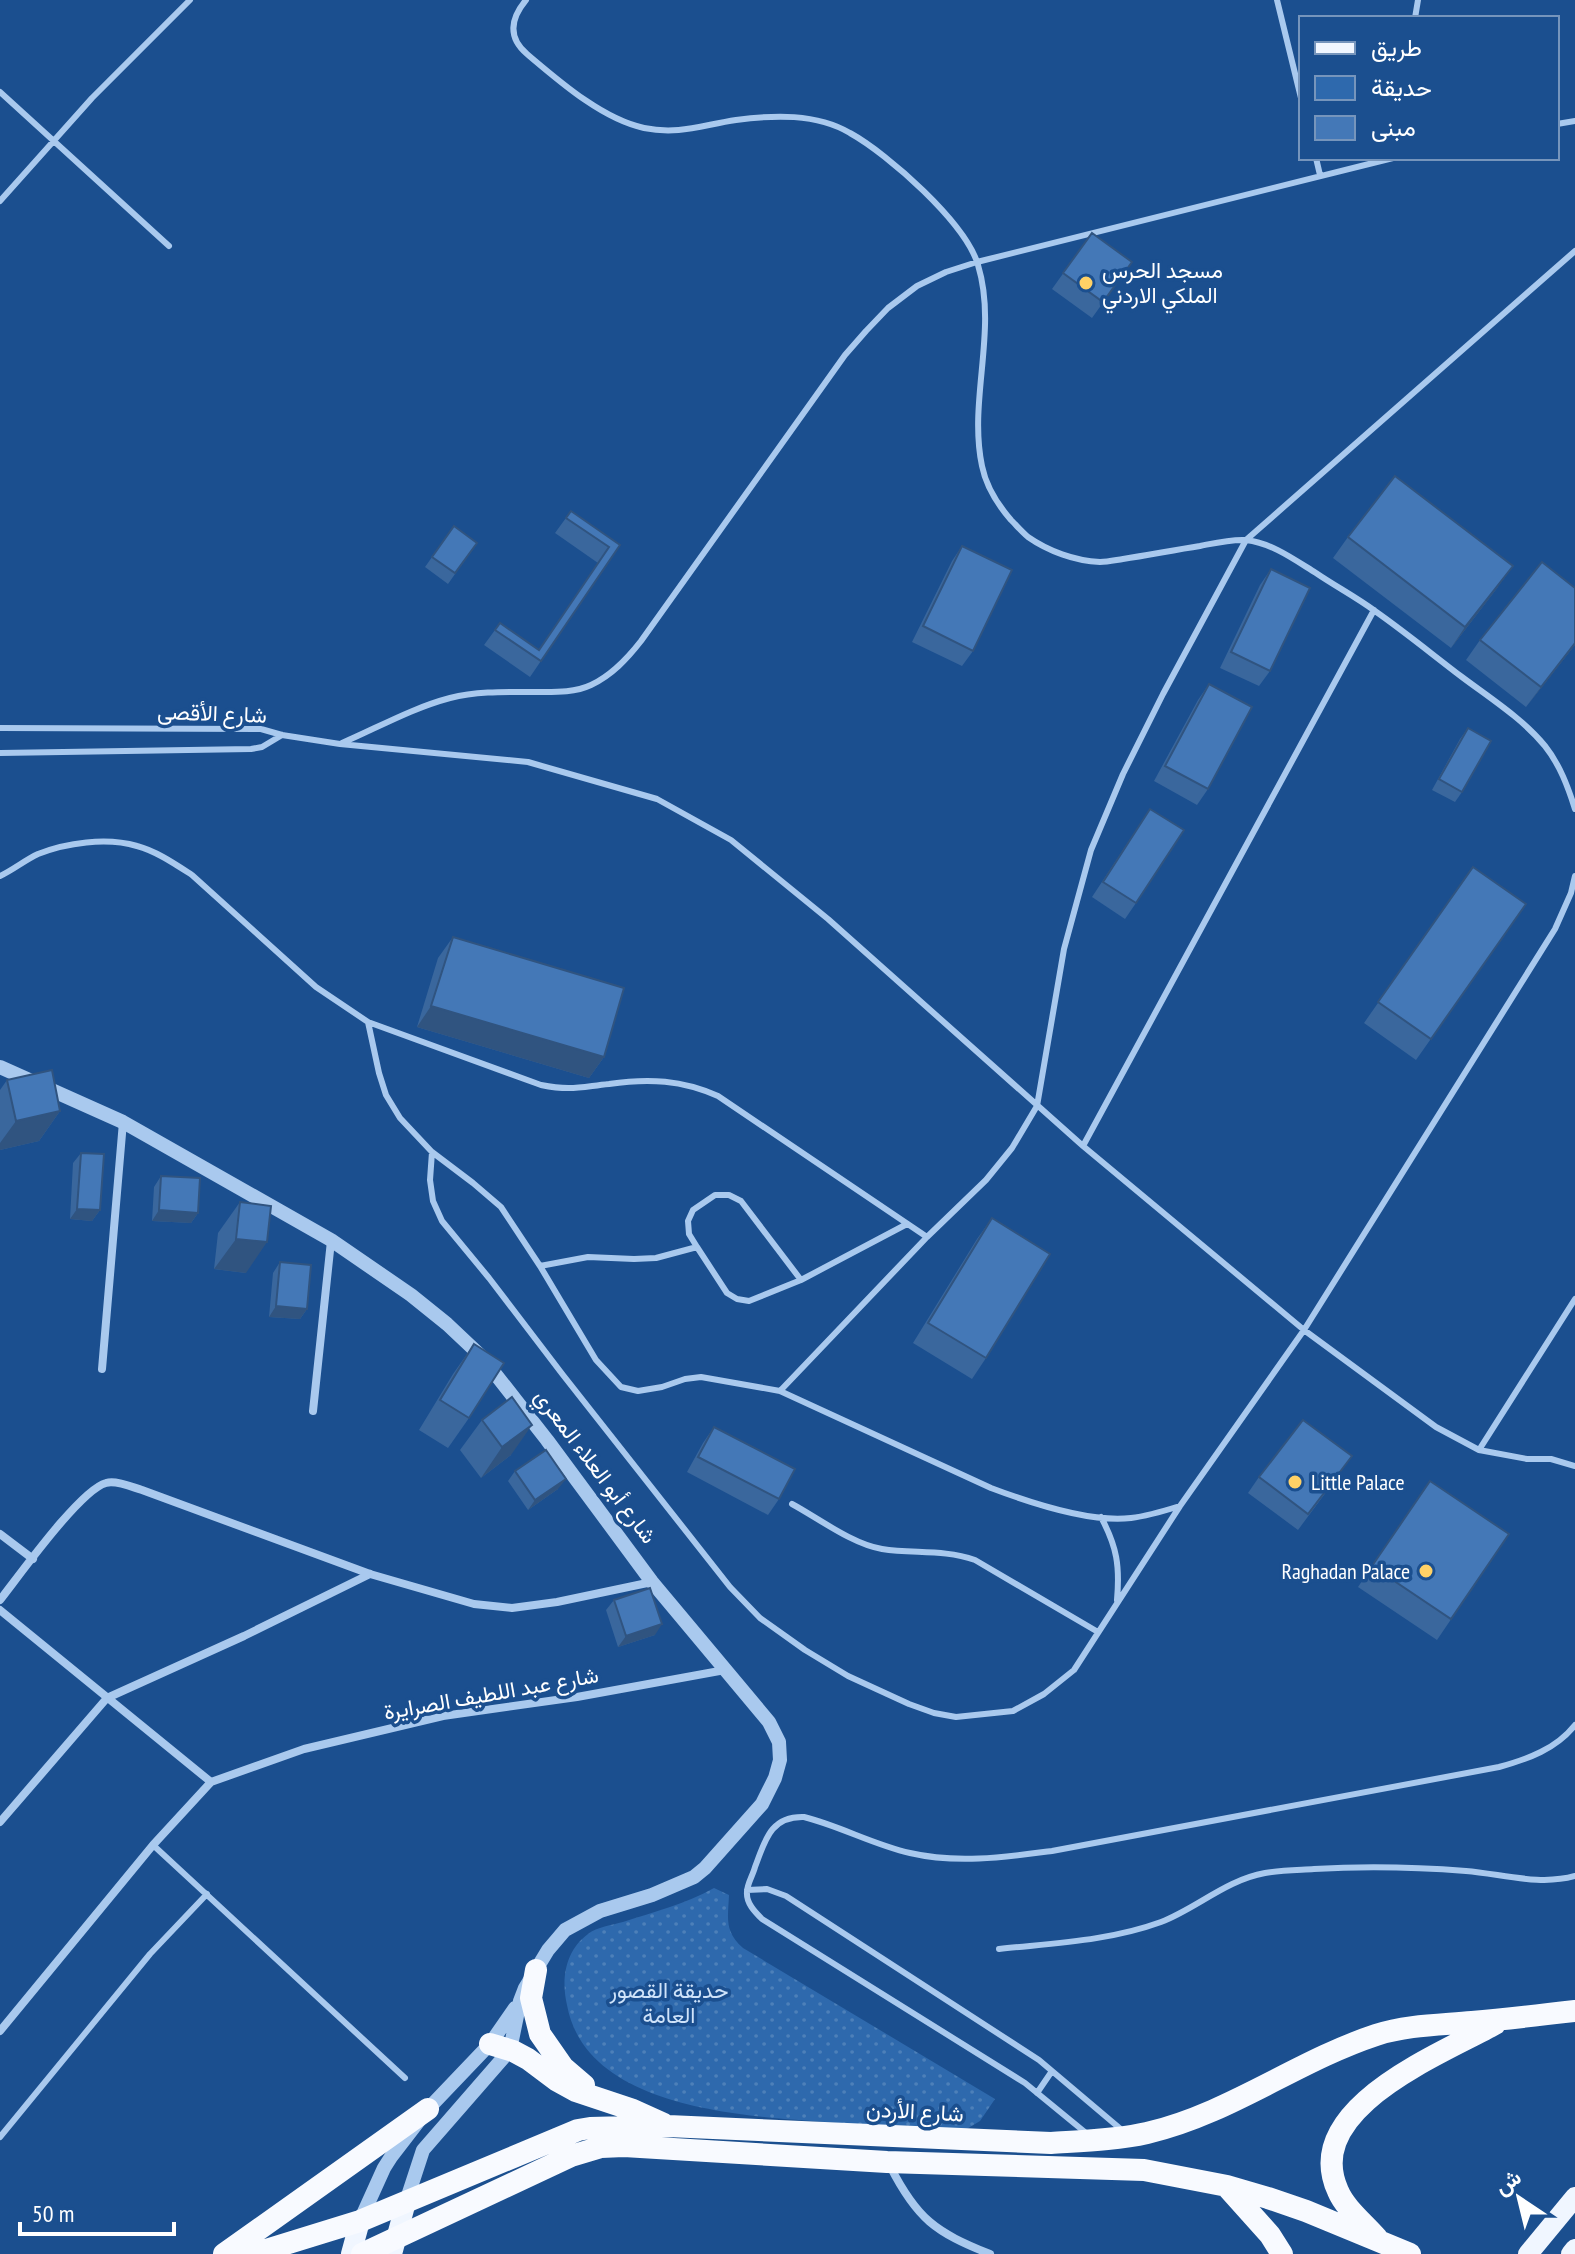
<svg xmlns="http://www.w3.org/2000/svg" width="1575" height="2254" font-family="'PT Sans Narrow',Vazirmatn,sans-serif">
<style>
.green{fill:url(#green-dots)}
.lines{fill:none;stroke-linecap:round;stroke-linejoin:round}
.service{stroke:#a9c9ee;stroke-width:6}
.minor{stroke:#a9c9ee;stroke-width:8}
.tertiary{stroke:#a9c9ee;stroke-width:14}
.primary{stroke:#f0f6ff;stroke-width:20}
.trunk{stroke:#f8faff;stroke-width:22}
.wall{fill:#3a679d}
.shaded-wall{fill:#305480}
.building{fill:#4478b7;stroke:#305480;stroke-width:2}
.poi-dot{fill:#ffd166;stroke:#1b4f8f;stroke-width:3}
.labels{text-anchor:middle;dominant-baseline:central;stroke-width:7;stroke-linejoin:round;paint-order:stroke}
.poi-label{font-size:22px;fill:#fff;stroke:#1b4f8f;text-anchor:start}
.street-label{font-size:22px;fill:#fff;stroke:#1b4f8f}
.park-label{font-size:22px;fill:#cfe3fa;stroke:#1b4f8f}
</style>
<defs>
<pattern id="green-dots" width="8" height="8" patternUnits="userSpaceOnUse" patternTransform="scale(2)"><rect width="8" height="8" fill="#2e69ad"/><path d="M2 2h.1M6 6h.1" fill="none" stroke="#4d80b9" stroke-width="1.8" stroke-linecap="round"/></pattern>
</defs>
<rect width="100%" height="100%" fill="#1b4f8f"/>
<!-- green -->
<path class="green" d="M 714,1888 L 729,1895 C 728,1918 724,1931 743,1948 L 995,2099 L 980,2121 L 960,2133 C 915,2129 871,2126 826,2122 C 744,2116 586,2109 567,2005 C 561,1979 565,1951 588,1934 C 597,1927 612,1925 623,1922 C 654,1912 685,1904 714,1888 Z"/>
<g class="lines">
<!-- service -->
<path class="service" d="M 526,0 C 511,18 507,37 527,54 C 559,81 602,119 644,128 C 679,135 702,125 736,120 C 773,115 816,113 850,133 C 888,154 966,223 978,265 C 998,331 968,400 982,466 C 986,486 998,505 1011,520 C 1017,526 1022,532 1028,537 C 1048,551 1075,561 1100,562 C 1108,562 1116,560 1123,559 C 1149,555 1174,550 1200,546 C 1215,543 1231,539 1246,540 C 1272,543 1295,560 1316,573 C 1335,586 1356,597 1375,611 C 1405,632 1433,655 1462,677 C 1490,698 1523,719 1545,746 C 1560,765 1568,787 1575,809
M 1277,0 L 1301,98
M 1415,18 L 1418,0
M 0,92 L 169,246
M 1557,124 L 1575,121
M 1316,158 L 1320,175
M 0,201 L 92,98 L 190,0
M 0,728 L 261,729 L 282,735 L 340,744 L 528,762 L 657,799 L 731,840 L 828,919 L 1083,1146 L 1304,1330 L 1436,1427 L 1479,1450 L 1527,1459 L 1551,1459 L 1575,1466
M 342,743 C 377,728 412,708 450,698 C 478,691 507,692 536,692 C 554,692 574,693 591,685 C 612,675 627,659 641,641 L 845,355 L 866,331 L 888,308 L 917,286 L 946,272 L 977,262 L 1393,158
M 0,753 L 251,749 L 262,747 L 282,735
M 0,876 C 13,870 25,860 38,854 C 66,843 106,837 137,846 C 156,851 175,864 192,875 L 316,987 L 368,1022 L 541,1085 C 571,1091 580,1087 609,1084 C 649,1078 682,1080 718,1096 L 927,1237
M 368,1022 L 379,1073 L 386,1095 L 400,1118 L 432,1152 L 473,1183 L 501,1207 L 540,1266 L 596,1360 L 621,1387 L 638,1391 L 662,1387 L 685,1379 L 701,1377 L 780,1391 L 991,1488 C 1028,1502 1091,1523 1131,1518 C 1148,1516 1164,1511 1180,1506
M 1083,1146 L 1374,610
M 432,1152 L 430,1180 L 433,1201 L 442,1221 L 489,1278 L 563,1375 L 730,1587 L 760,1618 L 805,1650 L 848,1676 L 909,1704 L 934,1713 L 956,1717 L 1013,1711 L 1044,1694 L 1074,1670 L 1180,1506 L 1304,1330 L 1555,929 L 1571,893 L 1575,876
M 540,1266 L 588,1257 L 634,1259 L 656,1258 L 697,1247
M 801,1280 L 741,1201 L 729,1195 L 715,1195 L 693,1210 L 688,1221 L 689,1234 L 697,1247 L 727,1293 L 737,1299 L 749,1301 L 801,1280 L 907,1224
M 780,1391 L 927,1237 L 986,1180 L 1012,1148 L 1037,1106 L 1064,949 L 1091,850 L 1123,774 L 1163,694 L 1246,540 L 1575,251
M 1479,1450 L 1575,1299
M 792,1504 C 818,1518 852,1544 882,1549 C 914,1554 943,1549 975,1560 L 1098,1632
M 1101,1517 C 1117,1547 1120,1566 1117,1600
M 153,1845 L 405,2078
M 747,1890 L 767,1889 L 786,1896 L 1039,2060 L 1123,2131
M 999,1949 C 1054,1943 1109,1941 1161,1922 C 1197,1908 1226,1880 1265,1873 C 1281,1870 1298,1870 1314,1869 C 1365,1866 1415,1867 1466,1871 C 1502,1874 1540,1886 1575,1876
M 1037,2093 L 1052,2071
M 1086,2133 L 1025,2083 L 762,1919 C 755,1912 746,1903 747,1892 C 747,1884 753,1875 755,1867 C 765,1841 770,1816 804,1817 C 840,1826 874,1845 910,1853 C 957,1864 1006,1857 1052,1851 L 1499,1767 C 1528,1759 1556,1749 1575,1725
M 0,2137 L 150,1954 L 207,1894"/>
<!-- minor -->
<path class="minor" d="M 102,1369 L 123,1122
M 313,1411 L 331,1241
M 0,1534 L 33,1559
M 0,1600 C 19,1576 80,1490 106,1483 C 116,1480 132,1487 142,1490 L 370,1574 L 474,1604 L 512,1608 L 557,1602 L 652,1582
M 0,1610 L 211,1782
M 0,1822 L 107,1698 L 244,1636 L 370,1574
M 0,2031 L 153,1845 L 211,1782 L 304,1749 L 443,1716 L 577,1697 L 725,1670
M 890,2166 C 917,2219 935,2232 990,2254"/>
<!-- tertiary -->
<path class="tertiary" d="M 0,1067 L 123,1122 L 331,1240 L 411,1295 L 447,1324 L 482,1357 L 547,1440 L 652,1582 L 769,1722 L 779,1742 L 780,1760 L 775,1778 L 762,1804 L 705,1868 L 694,1877 L 652,1895 L 600,1911 L 565,1930 L 548,1950 L 525,1988 L 520,2001 L 510,2050 L 423,2150 L 406,2202
M 360,2221 L 384,2168 L 391,2157 L 428,2109 L 490,2044 L 515,2008"/>
<!-- primary -->
<path class="primary" d="M 351,2254 L 360,2221
M 392,2254 L 406,2202
M 1528,2254 L 1575,2197
M 1571,2254 L 1575,2249"/>
<!-- trunk -->
<path class="trunk" d="M 536,1970 L 531,1998 L 540,2034 L 563,2067 L 584,2085
M 490,2044 L 513,2051 L 528,2059 L 556,2080 L 576,2091 L 633,2110 L 664,2124
M 1227,2187 L 1270,2235 L 1282,2254
M 1377,2238 C 1364,2223 1345,2208 1338,2191 C 1300,2108 1442,2054 1495,2024
M 224,2254 L 428,2109
M 253,2254 L 360,2221 L 578,2130 L 590,2128 L 668,2126 L 1051,2143 C 1082,2141 1117,2140 1147,2133 C 1229,2114 1297,2061 1376,2035 C 1407,2025 1440,2025 1472,2022 C 1507,2019 1541,2015 1575,2011
M 362,2254 L 571,2156 L 601,2147 L 624,2146 L 887,2162 L 1144,2170 L 1227,2186 L 1268,2198 L 1306,2211 L 1410,2254"/>
</g>
<!-- wall -->
<path class="wall" d="M 1092,233 L 1132,262 L 1092,318 L 1052,289 Z
M 571,511 L 620,545 L 530,677 L 484,645 L 495,630 L 539,650 L 598,563 L 555,533 Z
M 454,526 L 477,543 L 448,584 L 425,567 Z
M 1348,537 L 1498,587 L 1451,648 L 1333,558 Z
M 962,546 L 973,651 L 962,666 L 912,642 L 952,561 Z
M 1271,569 L 1270,671 L 1259,686 L 1220,668 L 1260,585 Z
M 1575,588 L 1575,645 L 1526,707 L 1466,660 L 1480,640 Z
M 1209,684 L 1208,789 L 1197,805 L 1154,781 L 1198,700 Z
M 1468,728 L 1462,792 L 1455,802 L 1432,790 L 1460,739 Z
M 1140,824 L 1136,903 L 1125,919 L 1092,897 Z
M 1473,867 L 1526,904 L 1416,1060 L 1364,1023 Z
M 453,937 L 604,1057 L 589,1078 L 417,1027 L 438,958 Z
M 7,1080 L 60,1111 L 39,1141 L 0,1150 L 0,1090 Z
M 81,1153 L 100,1210 L 92,1221 L 70,1219 L 73,1163 Z
M 161,1176 L 198,1213 L 191,1223 L 152,1221 L 154,1187 Z
M 240,1202 L 246,1273 L 214,1269 L 218,1233 Z
M 992,1218 L 986,1358 L 972,1379 L 913,1343 L 977,1239 Z
M 280,1262 L 307,1309 L 300,1319 L 269,1317 L 273,1273 Z
M 474,1344 L 469,1418 L 448,1448 L 419,1430 L 453,1374 Z
M 482,1420 L 511,1455 L 481,1478 L 460,1450 Z
M 714,1427 L 779,1499 L 768,1515 L 687,1472 L 703,1443 Z
M 515,1471 L 558,1489 L 528,1510 L 508,1481 Z
M 1341,1472 L 1298,1530 L 1248,1493 L 1259,1477 Z
M 1430,1481 L 1509,1534 L 1437,1640 L 1358,1587 Z
M 614,1600 L 655,1635 L 618,1647 L 606,1610 Z"/>
<!-- shaded-wall -->
<path class="shaded-wall" d="M 1513,566 L 1498,587 L 1451,648 L 1465,627 Z
M 1575,643 L 1575,645 L 1526,707 L 1541,687 Z
M 431,1006 L 604,1057 L 589,1078 L 417,1027 Z
M 60,1111 L 39,1141 L 0,1150 L 0,1143 L 16,1121 Z
M 77,1209 L 100,1210 L 92,1221 L 70,1219 Z
M 159,1210 L 198,1213 L 191,1223 L 152,1221 Z
M 236,1239 L 267,1242 L 246,1273 L 214,1269 Z
M 276,1306 L 307,1309 L 300,1319 L 269,1317 Z
M 532,1425 L 511,1455 L 481,1478 L 502,1447 Z
M 566,1479 L 558,1489 L 528,1510 L 535,1500 Z
M 662,1624 L 655,1635 L 618,1647 L 626,1636 Z"/>
<!-- building -->
<path class="building" d="M 1092,233 L 1132,262 L 1103,302 L 1063,273 Z
M 1395,476 L 1513,566 L 1465,627 L 1348,537 Z
M 571,511 L 620,545 L 541,661 L 495,630 L 500,623 L 539,650 L 609,547 L 566,518 Z
M 454,526 L 477,543 L 455,573 L 432,557 Z
M 962,546 L 1012,570 L 973,651 L 923,626 Z
M 1542,562 L 1575,588 L 1575,643 L 1541,687 L 1480,640 Z
M 1271,569 L 1310,588 L 1270,671 L 1231,652 Z
M 1209,684 L 1252,707 L 1208,789 L 1165,766 Z
M 1468,728 L 1491,741 L 1462,792 L 1439,779 Z
M 1150,809 L 1184,830 L 1136,903 L 1103,882 Z
M 1473,867 L 1526,904 L 1431,1039 L 1378,1002 Z
M 453,937 L 624,988 L 604,1057 L 431,1006 Z
M 52,1070 L 60,1111 L 16,1121 L 7,1080 Z
M 81,1153 L 104,1154 L 100,1210 L 77,1209 Z
M 161,1176 L 200,1178 L 198,1213 L 159,1210 Z
M 240,1202 L 271,1206 L 267,1242 L 236,1239 Z
M 992,1218 L 1050,1254 L 986,1358 L 928,1323 Z
M 280,1262 L 311,1265 L 307,1309 L 276,1306 Z
M 474,1344 L 504,1363 L 469,1418 L 440,1400 Z
M 512,1397 L 532,1425 L 502,1447 L 482,1420 Z
M 1303,1420 L 1352,1456 L 1308,1514 L 1259,1477 Z
M 714,1427 L 795,1469 L 779,1499 L 698,1457 Z
M 546,1450 L 566,1479 L 535,1500 L 515,1471 Z
M 1430,1481 L 1509,1534 L 1451,1619 L 1372,1566 Z
M 650,1588 L 662,1624 L 626,1636 L 614,1600 Z"/>
<!-- markers -->
<g class="poi-dot">
<circle cx="1086" cy="283" r="8"/>
<circle cx="1295" cy="1482" r="8"/>
<circle cx="1426" cy="1571" r="8"/>
</g>
<g class="labels">
<!-- poi labels -->
<g class="poi-label">
<text x="1102" y="270">مسجد الحرس<tspan x="1102" dy="25">الملكي الاردني</tspan></text>
<text x="1311" y="1482">Little Palace</text>
<text x="1410" y="1571" text-anchor="end">Raghadan Palace</text>
</g>
<!-- street labels -->
<g class="street-label">
<text transform="translate(212 713) rotate(2)">شارع الأقصى</text>
<text transform="translate(596 1466) rotate(53)">شارع أبو العلاء المعري</text>
<text transform="translate(491 1693) rotate(-10)">شارع عبد اللطيف الصرايرة</text>
<text transform="translate(915 2111) rotate(3)">شارع الأردن</text>
</g>
<!-- park labels -->
<g class="park-label">
<text x="669" y="1990">حديقة القصور<tspan x="669" dy="25">العامة</tspan></text>
</g>
</g>
<!-- legend -->
<rect x="1299" y="16" width="260" height="144" fill="#1b4f8f" stroke="#7695bc" stroke-width="2"/>
<rect x="1315" y="42" width="40" height="12" fill="#f0f6ff" stroke="#7695bc" stroke-width="2"/>
<text x="1371" y="56" font-size="24" fill="#ffffff">طريق</text>
<rect x="1315" y="76" width="40" height="24" fill="#2e69ad" stroke="#7695bc" stroke-width="2"/>
<text x="1371" y="96" font-size="24" fill="#ffffff">حديقة</text>
<rect x="1315" y="116" width="40" height="24" fill="#4478b7" stroke="#7695bc" stroke-width="2"/>
<text x="1371" y="136" font-size="24" fill="#ffffff">مبنى</text>
<!-- north arrow -->
<g transform="translate(1519 2198) rotate(325)" stroke="#1b4f8f" stroke-width="6" paint-order="stroke">
<path d="M0-6L14 30L0 20L-14 30Z" fill="#ffffff"/>
<text y="-12" font-size="22" font-weight="bold" text-anchor="middle" fill="#ffffff">ش</text>
</g>
<!-- scale -->
<path d="M20 2222v12h154v-12" fill="none" stroke="#ffffff" stroke-width="4"/>
<text x="32" y="2222" font-size="24" fill="#ffffff" stroke="#1b4f8f" stroke-width="6" paint-order="stroke">50 m</text>
</svg>
